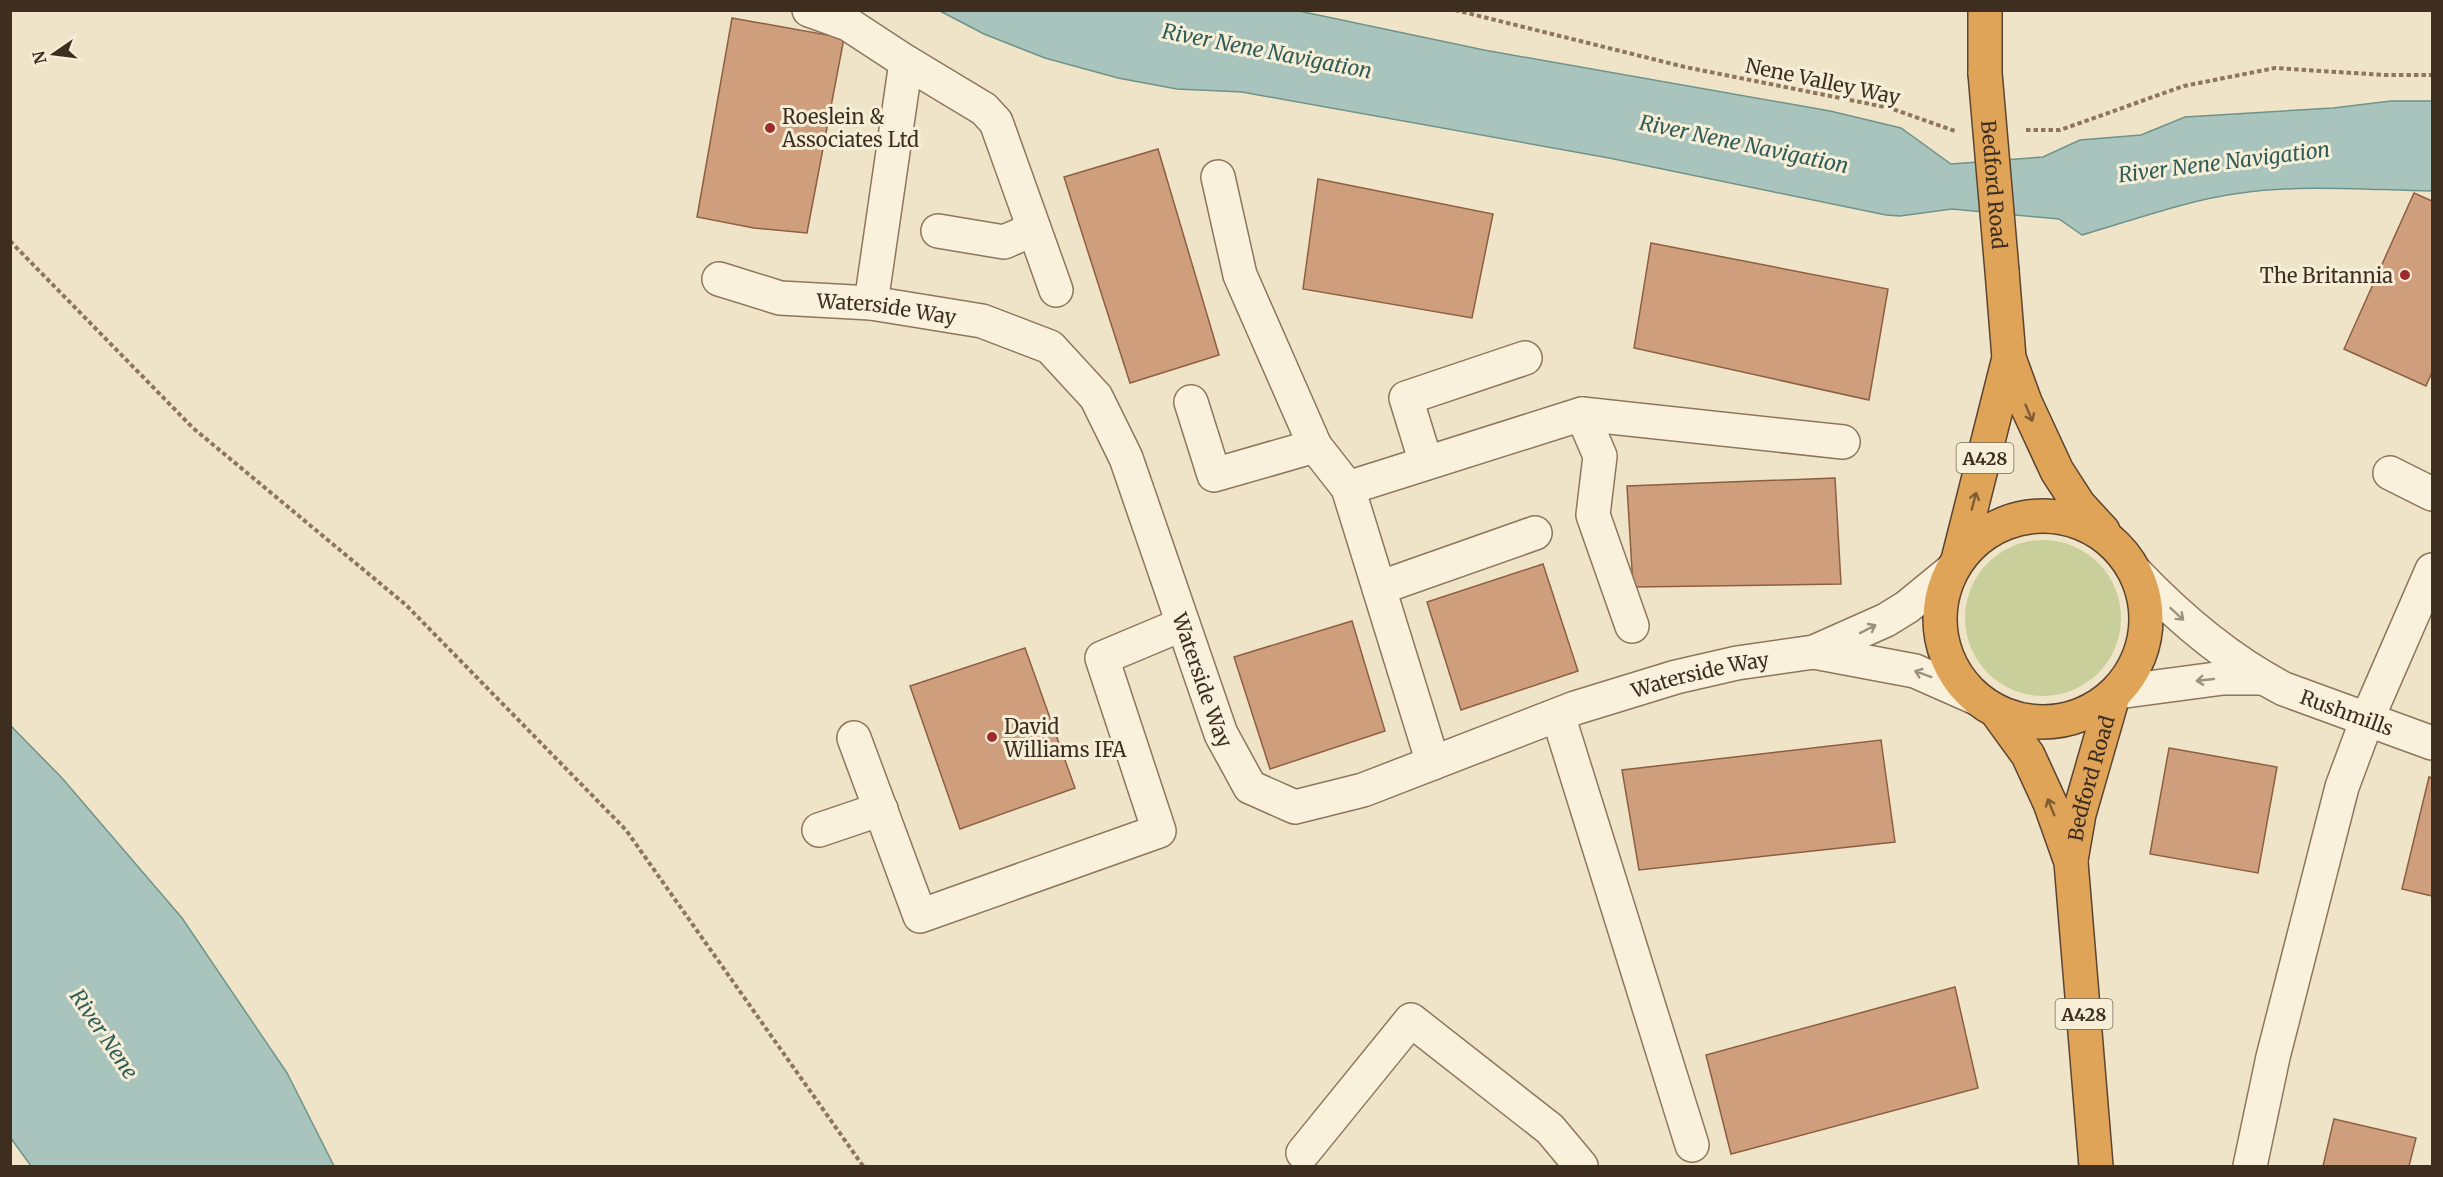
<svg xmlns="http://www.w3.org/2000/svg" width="2443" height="1177" font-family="Merriweather,serif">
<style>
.green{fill:#c9cf9b}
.water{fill:#a9c4bc;stroke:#6f938a;stroke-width:1.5}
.building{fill:#cf9f7d;stroke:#8d5f41;stroke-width:1.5}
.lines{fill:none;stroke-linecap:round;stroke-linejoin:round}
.minor-casing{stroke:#8d765c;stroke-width:36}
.highway-casing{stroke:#5b4430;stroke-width:36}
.path{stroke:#8d765c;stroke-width:4;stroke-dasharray:4.5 3;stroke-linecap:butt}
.minor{stroke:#faf1dc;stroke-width:33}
.highway{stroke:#e0a458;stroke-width:33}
.highway-bridge-casing{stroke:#5b4430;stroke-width:36;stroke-linecap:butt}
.highway-bridge{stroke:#e0a458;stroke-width:33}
.oneway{stroke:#7e5d36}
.oneway2{stroke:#9c907e}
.poi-dot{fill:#9e2a2b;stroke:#f7eed8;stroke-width:2}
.labels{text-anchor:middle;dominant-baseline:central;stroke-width:6;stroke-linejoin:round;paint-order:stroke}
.shield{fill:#f7eed8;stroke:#756857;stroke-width:1.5}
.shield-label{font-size:18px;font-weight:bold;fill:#3d2e20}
.street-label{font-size:20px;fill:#3d2e20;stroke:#f7eed8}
.poi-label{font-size:20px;fill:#3d2e20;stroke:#f7eed8;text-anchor:start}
.water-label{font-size:21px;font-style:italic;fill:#2f5d5a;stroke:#f7eed8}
</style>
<rect width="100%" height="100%" fill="#f0e4c8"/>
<!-- green -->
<path class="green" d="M1965 618a78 78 0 1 1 156 0a78 78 0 1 1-156 0Z"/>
<!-- water -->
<path class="water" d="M 940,11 L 1299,11 L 1484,50 L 1830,111 L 1901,128 L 1951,164 L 2043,157 L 2080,140 L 2141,135 L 2185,117 L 2333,108 L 2391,101 L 2432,101 L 2432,191 C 2368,190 2305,184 2241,193 C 2187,200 2134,220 2082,235 L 2059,219 L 1952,209 L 1900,216 L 1886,215 L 1609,158 L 1242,92 L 1177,89 L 1118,78 L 1045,58 L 984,34 Z
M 11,726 L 62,778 L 182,918 L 287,1073 L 334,1166 L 31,1166 L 10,1137 Z"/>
<!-- building -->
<path class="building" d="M 732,18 L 844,38 L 807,233 L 754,228 L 697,217 Z
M 1158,149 L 1219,355 L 1130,383 L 1064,177 Z
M 1318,179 L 1493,214 L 1472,318 L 1303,289 Z
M 2414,193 L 2432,201 L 2432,372 L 2426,386 L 2344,349 Z
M 1651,243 L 1888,289 L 1869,400 L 1634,348 Z
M 1835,478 L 1841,584 L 1633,587 L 1627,486 Z
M 1543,564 L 1578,671 L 1461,710 L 1427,602 Z
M 1352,621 L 1385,731 L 1270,769 L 1234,657 Z
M 1025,648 L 1075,788 L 960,829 L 910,686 Z
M 1881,740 L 1895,842 L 1639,870 L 1622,770 Z
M 2169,748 L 2277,767 L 2258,873 L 2150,854 Z
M 2429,777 L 2432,778 L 2432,896 L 2402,889 Z
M 1955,987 L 1978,1088 L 1731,1154 L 1706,1055 Z
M 2334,1119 L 2416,1138 L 2409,1166 L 2323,1166 Z"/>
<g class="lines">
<!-- minor casing -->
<g class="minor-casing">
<g id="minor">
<path d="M 809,10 L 848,24 L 906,62 L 871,303"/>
<path d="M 906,62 L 984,109 L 996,122 L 1056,290"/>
<path d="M 1218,177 L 1240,275 L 1315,446"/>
<path d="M 938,231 L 1004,242 L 1034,229"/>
<path id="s1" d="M 719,279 L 780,298 L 871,303 L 982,321 L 1050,347 L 1096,397 L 1126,458 L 1221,734 L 1250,787 L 1295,807 L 1363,790 L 1575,708 L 1676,677 L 1737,663 L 1814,652 L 1886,620 L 1907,607 L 1951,571"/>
<path d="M 1191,402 L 1214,475 L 1315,446 L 1348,488"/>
<path d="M 1582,414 L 1843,442"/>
<path d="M 1426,463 L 1406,398 L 1525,358"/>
<path d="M 2390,473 L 2432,494"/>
<path id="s2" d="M 2136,573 C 2180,619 2228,660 2284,689 L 2432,743"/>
<path d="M 1379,588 L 1535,533"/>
<path d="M 1814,652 L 1915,671 L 1976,698"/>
<path d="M 2118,692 L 2223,678 L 2264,678"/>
<path d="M 1558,715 L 1692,1145"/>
<path d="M 854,738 L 920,916 L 1159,831 L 1102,658 L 1183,624"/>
<path d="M 1433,763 L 1348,488 L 1582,414 L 1600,456 L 1593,515 L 1632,626"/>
<path d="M 819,830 L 881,809"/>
<path d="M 1303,1153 L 1411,1020 L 1550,1129 L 1581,1166"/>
<path d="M 2250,1166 L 2273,1057 L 2342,787 L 2368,717 L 2432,570"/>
</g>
</g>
<!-- highway casing -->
<g class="highway-casing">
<g id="highway">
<path d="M 1985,73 L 1985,10"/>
<path d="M 2002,271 L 2009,358 L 2025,402 L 2057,471 L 2079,505 L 2103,531"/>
<circle cx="2043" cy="619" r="103"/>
<path d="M 1959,556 L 2009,358"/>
<path d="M 1996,711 L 2028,755 L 2050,803 L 2071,862 L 2096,1166"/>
<path id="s3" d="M 2071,860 L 2079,814 L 2113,696"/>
</g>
</g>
<!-- path -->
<path class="path" d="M 1455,10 L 1685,67 L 1890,108 L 1955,131
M 2026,130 L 2060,130 L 2184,86 L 2275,68 L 2384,75 L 2432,75
M 10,241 L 193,428 L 406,605 L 626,830 L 863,1166"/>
<!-- minor -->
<use href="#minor" class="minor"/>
<!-- highway -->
<use href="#highway" class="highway"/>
<!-- highway-bridge casing -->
<g class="highway-bridge-casing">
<g id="highway-bridge">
<path id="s4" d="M 1985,73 L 2002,271"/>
</g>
</g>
<!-- highway-bridge -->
<use href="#highway-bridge" class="highway-bridge"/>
</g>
<!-- one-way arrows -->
<defs><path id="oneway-shaft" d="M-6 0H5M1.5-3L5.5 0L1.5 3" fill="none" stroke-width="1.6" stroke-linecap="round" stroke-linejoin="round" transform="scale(1.5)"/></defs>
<g class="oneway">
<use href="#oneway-shaft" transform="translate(2029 413) rotate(67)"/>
<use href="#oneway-shaft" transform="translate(1974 501) rotate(-75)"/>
<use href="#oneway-shaft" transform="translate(2051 807) rotate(-112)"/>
</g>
<g class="oneway2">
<use href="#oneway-shaft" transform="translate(2177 614) rotate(42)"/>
<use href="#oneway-shaft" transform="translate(1868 629) rotate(-27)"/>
<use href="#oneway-shaft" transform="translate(1923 674) rotate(-160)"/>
<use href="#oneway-shaft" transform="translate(2205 680) rotate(174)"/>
</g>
<!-- markers -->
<g class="poi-dot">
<circle cx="770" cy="128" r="6"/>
<circle cx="2405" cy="275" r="6"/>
<circle cx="992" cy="737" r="6"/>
</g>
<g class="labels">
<!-- shield labels -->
<g class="shield">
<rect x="1956.5" y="443" width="57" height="30" rx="4.5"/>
<rect x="2055.5" y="999" width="57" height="30" rx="4.5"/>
</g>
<g class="shield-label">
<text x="1985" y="458">A428</text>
<text x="2084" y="1014">A428</text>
</g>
<!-- street labels -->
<g class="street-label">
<text transform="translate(1823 81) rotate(12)">Nene Valley Way</text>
<text stroke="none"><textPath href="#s4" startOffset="112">Bedford Road</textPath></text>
<text stroke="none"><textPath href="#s1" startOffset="171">Waterside Way</textPath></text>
<text stroke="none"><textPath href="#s1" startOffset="1305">Waterside Way</textPath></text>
<text stroke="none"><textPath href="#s1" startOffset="711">Waterside Way</textPath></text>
<text stroke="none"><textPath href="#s2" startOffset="256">Rushmills</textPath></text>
<text stroke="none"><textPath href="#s3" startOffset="84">Bedford Road</textPath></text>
</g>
<!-- poi labels -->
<g class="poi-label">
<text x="782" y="116">Roeslein &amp;<tspan x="782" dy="23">Associates Ltd</tspan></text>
<text x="2393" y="275" text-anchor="end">The Britannia</text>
<text x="1004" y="726">David<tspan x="1004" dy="23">Williams IFA</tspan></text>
</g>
<!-- water labels -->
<g class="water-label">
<text transform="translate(1267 51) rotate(11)">River Nene Navigation</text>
<text transform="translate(1744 144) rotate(12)">River Nene Navigation</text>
<text transform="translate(2224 162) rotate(-7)">River Nene Navigation</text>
<text transform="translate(104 1034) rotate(56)">River Nene</text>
</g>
</g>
<!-- border -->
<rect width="2443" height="1177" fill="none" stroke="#3d2e20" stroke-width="24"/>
<!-- north arrow -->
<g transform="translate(54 54) rotate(256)" stroke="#f7eed8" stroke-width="4.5" paint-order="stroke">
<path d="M0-4.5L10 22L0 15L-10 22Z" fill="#3d2e20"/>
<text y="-9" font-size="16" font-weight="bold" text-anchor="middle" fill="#3d2e20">N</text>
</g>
</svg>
